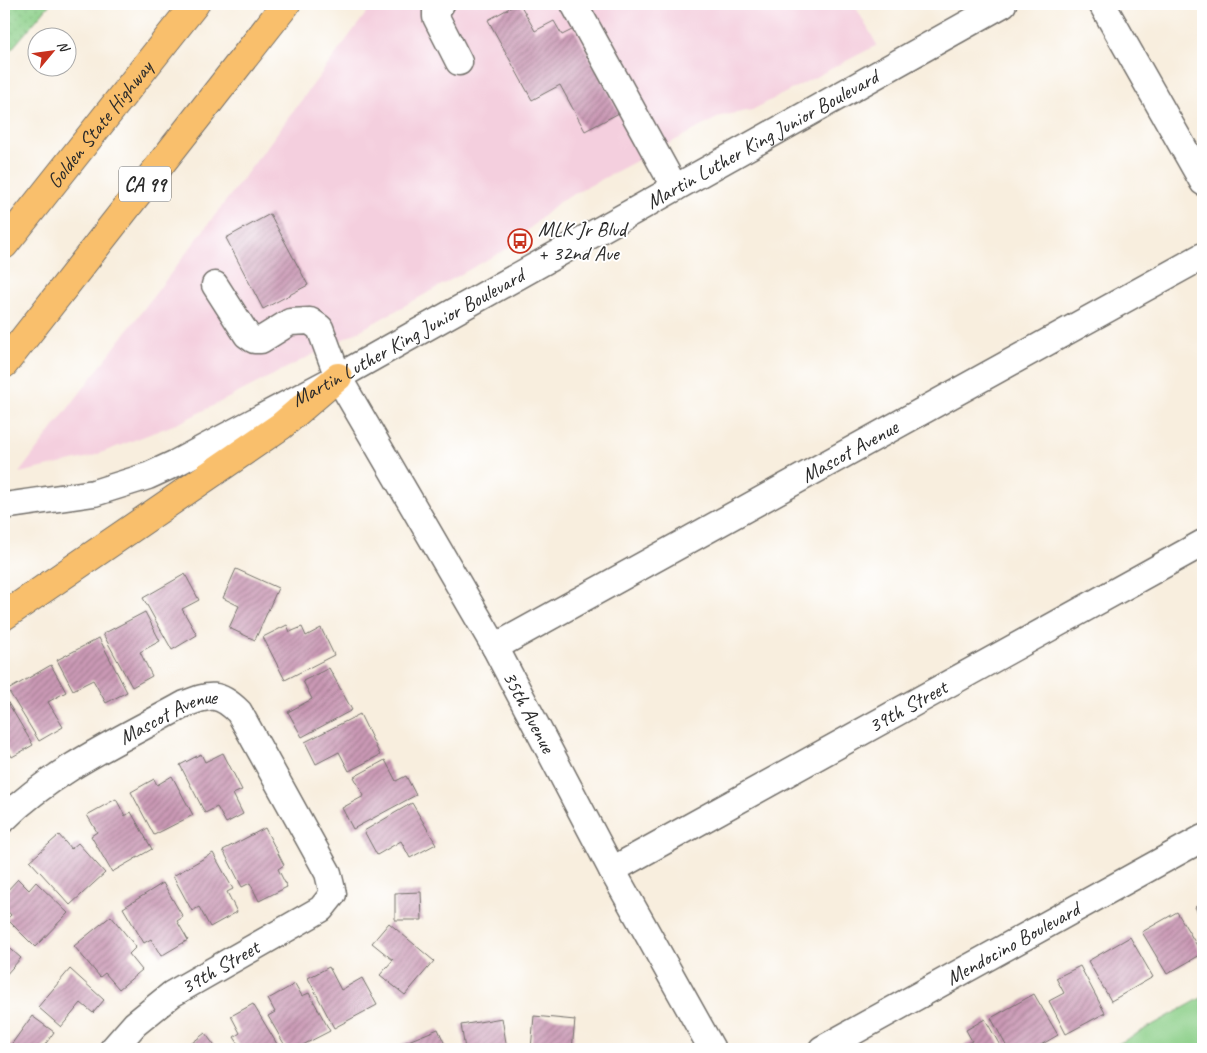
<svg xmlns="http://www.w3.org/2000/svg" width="1207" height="1053" font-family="Caveat,sans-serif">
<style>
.built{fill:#f4cfde}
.grass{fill:url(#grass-dots);stroke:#5b7d5a}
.green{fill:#8bcf88;stroke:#5b7d5a}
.building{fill:url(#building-hatch)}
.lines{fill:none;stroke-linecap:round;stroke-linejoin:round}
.minor-casing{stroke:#736f6a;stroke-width:29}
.highway-casing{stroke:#736f6a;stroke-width:30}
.minor{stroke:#fff;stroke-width:26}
.highway{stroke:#f9bf6c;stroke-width:28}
.labels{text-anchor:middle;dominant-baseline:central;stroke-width:4;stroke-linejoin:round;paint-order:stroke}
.shield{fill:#fff;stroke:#6b6b6b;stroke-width:1}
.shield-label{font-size:20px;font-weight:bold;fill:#2b2b2b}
.street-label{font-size:21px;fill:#2b2b2b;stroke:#fff}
.poi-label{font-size:21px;fill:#2b2b2b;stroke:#fff;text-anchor:start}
</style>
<defs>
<pattern id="grass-dots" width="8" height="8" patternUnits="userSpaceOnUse" patternTransform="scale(1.25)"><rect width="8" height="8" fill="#8bcf88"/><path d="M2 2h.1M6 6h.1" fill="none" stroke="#78b276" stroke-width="1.8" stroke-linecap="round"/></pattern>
<pattern id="building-hatch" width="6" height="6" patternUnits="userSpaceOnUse" patternTransform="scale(1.25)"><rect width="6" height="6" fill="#ca99b5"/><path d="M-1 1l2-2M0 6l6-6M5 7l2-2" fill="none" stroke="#a47d93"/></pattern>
</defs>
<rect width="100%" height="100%" fill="#fff"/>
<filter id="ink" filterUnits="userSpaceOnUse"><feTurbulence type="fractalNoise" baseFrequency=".02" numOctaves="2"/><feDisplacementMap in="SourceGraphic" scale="10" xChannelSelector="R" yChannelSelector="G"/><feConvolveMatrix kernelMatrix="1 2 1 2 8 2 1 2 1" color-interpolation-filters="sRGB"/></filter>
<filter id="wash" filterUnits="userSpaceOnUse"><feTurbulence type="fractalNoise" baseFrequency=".0096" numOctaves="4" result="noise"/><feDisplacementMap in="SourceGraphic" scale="20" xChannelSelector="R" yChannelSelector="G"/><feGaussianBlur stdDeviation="1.12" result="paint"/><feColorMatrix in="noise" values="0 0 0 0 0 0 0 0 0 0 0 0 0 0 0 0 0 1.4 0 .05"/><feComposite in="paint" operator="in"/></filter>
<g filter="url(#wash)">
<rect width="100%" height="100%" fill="#f8eede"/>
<!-- built -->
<path class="built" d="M 373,4 L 854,4 L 877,45 L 752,110 L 721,116 L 559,202 L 508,248 L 361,330 L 181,422 L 90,457 L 19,473 L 260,156 Z"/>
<!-- grass -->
<path class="grass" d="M 4,4 L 50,4 L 4,58 Z"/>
<!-- green -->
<path class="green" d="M 1203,997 L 1203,1049 L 1109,1049 Z"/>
<g id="blocks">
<!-- building -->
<path class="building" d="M 517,4 L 520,4 L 535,31 L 554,21 L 562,35 L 574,29 L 619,113 L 585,131 L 560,85 L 532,100 L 488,20 Z
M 270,214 L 308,285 L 263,309 L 226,238 Z
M 236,569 L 278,588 L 255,640 L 229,628 L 239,606 L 223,598 Z
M 185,574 L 199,600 L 182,609 L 197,635 L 172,650 L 143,598 Z
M 145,612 L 160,641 L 140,652 L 152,676 L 132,687 L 103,634 Z
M 287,625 L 290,632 L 302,627 L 306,636 L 321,628 L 334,655 L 285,680 L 263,637 Z
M 99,638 L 127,692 L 106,703 L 93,680 L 73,690 L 57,660 Z
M 51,665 L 66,692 L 48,702 L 63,727 L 39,741 L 8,690 Z
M 329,668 L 352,710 L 302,737 L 288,712 L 312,699 L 303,681 Z
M 4,696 L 33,745 L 12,757 L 4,743 Z
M 360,714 L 380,755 L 349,771 L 339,752 L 316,764 L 305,742 Z
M 223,753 L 242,790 L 233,794 L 243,814 L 226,823 L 217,807 L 205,813 L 180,765 L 201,754 L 205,762 Z
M 385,760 L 396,781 L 406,776 L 416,795 L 353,829 L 342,808 L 364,796 L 354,777 Z
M 172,776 L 193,815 L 154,835 L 131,792 L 154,779 L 157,785 Z
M 116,799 L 125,816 L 131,812 L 152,849 L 112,872 L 91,836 L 97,832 L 87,815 Z
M 412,803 L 436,844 L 410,858 L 401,841 L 377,855 L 364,831 Z
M 265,828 L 284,865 L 278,869 L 287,887 L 259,901 L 250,883 L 242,887 L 223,850 Z
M 59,835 L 71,849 L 78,843 L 105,873 L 70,905 L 30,861 Z
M 213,853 L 233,889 L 227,892 L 237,912 L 210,927 L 199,907 L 192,911 L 173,876 Z
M 18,879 L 29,890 L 36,882 L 68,913 L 35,947 L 7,919 L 11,915 L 4,907 L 4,894 Z
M 163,883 L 183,917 L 177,921 L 188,940 L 161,956 L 151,939 L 144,943 L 123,908 Z
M 421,892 L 422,920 L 395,920 L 395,893 Z
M 1203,902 L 1203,923 L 1195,907 Z
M 1177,912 L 1202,954 L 1167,974 L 1142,932 Z
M 111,916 L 136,947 L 129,954 L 142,970 L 119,989 L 105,973 L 100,977 L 74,946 Z
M 389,923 L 434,961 L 405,995 L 380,975 L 393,960 L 372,943 Z
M 1130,937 L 1153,977 L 1111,1001 L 1088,961 Z
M 4,943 L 21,958 L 4,977 Z
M 1080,966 L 1105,1013 L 1066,1034 L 1049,1001 L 1064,993 L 1056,978 Z
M 329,967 L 341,990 L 362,978 L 377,1005 L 334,1028 L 308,978 Z
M 70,969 L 104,1000 L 93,1013 L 81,1003 L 61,1027 L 38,1007 Z
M 295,984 L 302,996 L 309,993 L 330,1031 L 295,1049 L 287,1049 L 268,1016 L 275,1012 L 268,999 Z
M 1034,994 L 1058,1035 L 1034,1049 L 1008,1049 L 991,1018 Z
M 253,1004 L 280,1049 L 242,1049 L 234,1037 L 240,1033 L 231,1016 Z
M 32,1016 L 54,1032 L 42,1049 L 8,1049 Z
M 534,1016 L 575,1020 L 572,1049 L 531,1049 Z
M 502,1018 L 507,1049 L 465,1049 L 461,1025 Z
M 985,1019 L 1002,1049 L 958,1049 L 972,1041 L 966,1030 Z
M 438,1029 L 447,1049 L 403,1049 L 401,1044 Z
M 205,1033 L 217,1049 L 190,1049 L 188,1046 Z"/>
</g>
</g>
<g filter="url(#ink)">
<use href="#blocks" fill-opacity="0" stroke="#736f6a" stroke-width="1"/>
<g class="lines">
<!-- minor casing -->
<g class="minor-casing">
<g id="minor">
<path d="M 441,4 L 436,11 L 436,17 L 459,62"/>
<path d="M 574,4 L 675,188"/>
<path d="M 1102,4 L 1203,182"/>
<path id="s1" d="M 215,285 L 247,335 L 254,340 L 261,340 L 290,322 L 310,321 L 320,328 L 338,377 L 495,647 L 612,870 L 712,1049"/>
<path id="s2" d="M 4,506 L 94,493 L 148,476 L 174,464 L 338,377 L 1003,4"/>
<path id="s3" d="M 495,647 L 1203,256"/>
<path id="s4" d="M 4,819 C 53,770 124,738 185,704 C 210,694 219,692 239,712 L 328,873 L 333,894 L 321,909 L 172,994 L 135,1024 L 113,1049"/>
<path id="s5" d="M 612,870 L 1203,543"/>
<path id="s6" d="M 822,1049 L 1203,838"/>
</g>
</g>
<!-- highway casing -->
<g class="highway-casing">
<g id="highway">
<path id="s7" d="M 4,245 L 195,4"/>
<path d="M 4,364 L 286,4"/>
<path d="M 4,616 L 281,426 L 338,377"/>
</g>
</g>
<!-- minor -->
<use href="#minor" class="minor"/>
<!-- highway -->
<use href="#highway" class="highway"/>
</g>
</g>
<!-- icons -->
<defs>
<g id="bus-ring" transform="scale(1.25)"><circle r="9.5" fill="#fff" stroke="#c8321e" stroke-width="1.5"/><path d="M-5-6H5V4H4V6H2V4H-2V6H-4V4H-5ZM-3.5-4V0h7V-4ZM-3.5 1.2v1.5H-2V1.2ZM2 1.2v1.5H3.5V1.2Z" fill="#c8321e"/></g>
</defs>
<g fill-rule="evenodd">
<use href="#bus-ring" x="520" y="241"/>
</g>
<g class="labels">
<!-- shield labels -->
<rect class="shield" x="119" y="166.5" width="52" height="35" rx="4"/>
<g class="shield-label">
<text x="145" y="184">CA 99</text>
</g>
<!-- street labels -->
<g class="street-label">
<text stroke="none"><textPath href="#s7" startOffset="154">Golden State Highway</textPath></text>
<text stroke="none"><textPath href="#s2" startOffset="848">Martin Luther King Junior Boulevard</textPath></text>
<text stroke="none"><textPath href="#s2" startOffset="442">Martin Luther King Junior Boulevard</textPath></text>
<text stroke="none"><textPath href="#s3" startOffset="405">Mascot Avenue</textPath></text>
<text stroke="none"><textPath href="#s5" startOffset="338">39th Street</textPath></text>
<text stroke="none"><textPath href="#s1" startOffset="579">35th Avenue</textPath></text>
<text stroke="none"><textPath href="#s4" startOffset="195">Mascot Avenue</textPath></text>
<text stroke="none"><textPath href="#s6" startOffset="218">Mendocino Boulevard</textPath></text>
<text transform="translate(220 967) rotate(-30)">39th Street</text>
</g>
<!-- poi labels -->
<g class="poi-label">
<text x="538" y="229">MLK Jr Blvd<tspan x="538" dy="24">+ 32nd Ave</tspan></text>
</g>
</g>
<!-- margin -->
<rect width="1207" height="1053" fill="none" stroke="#fff" stroke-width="20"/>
<!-- north arrow -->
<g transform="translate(52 52) rotate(61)"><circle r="24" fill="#ffffff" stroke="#aaaaaa"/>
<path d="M0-4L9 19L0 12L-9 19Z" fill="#c8321e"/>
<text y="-8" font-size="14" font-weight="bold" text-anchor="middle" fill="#2b2b2b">N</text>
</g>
</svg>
